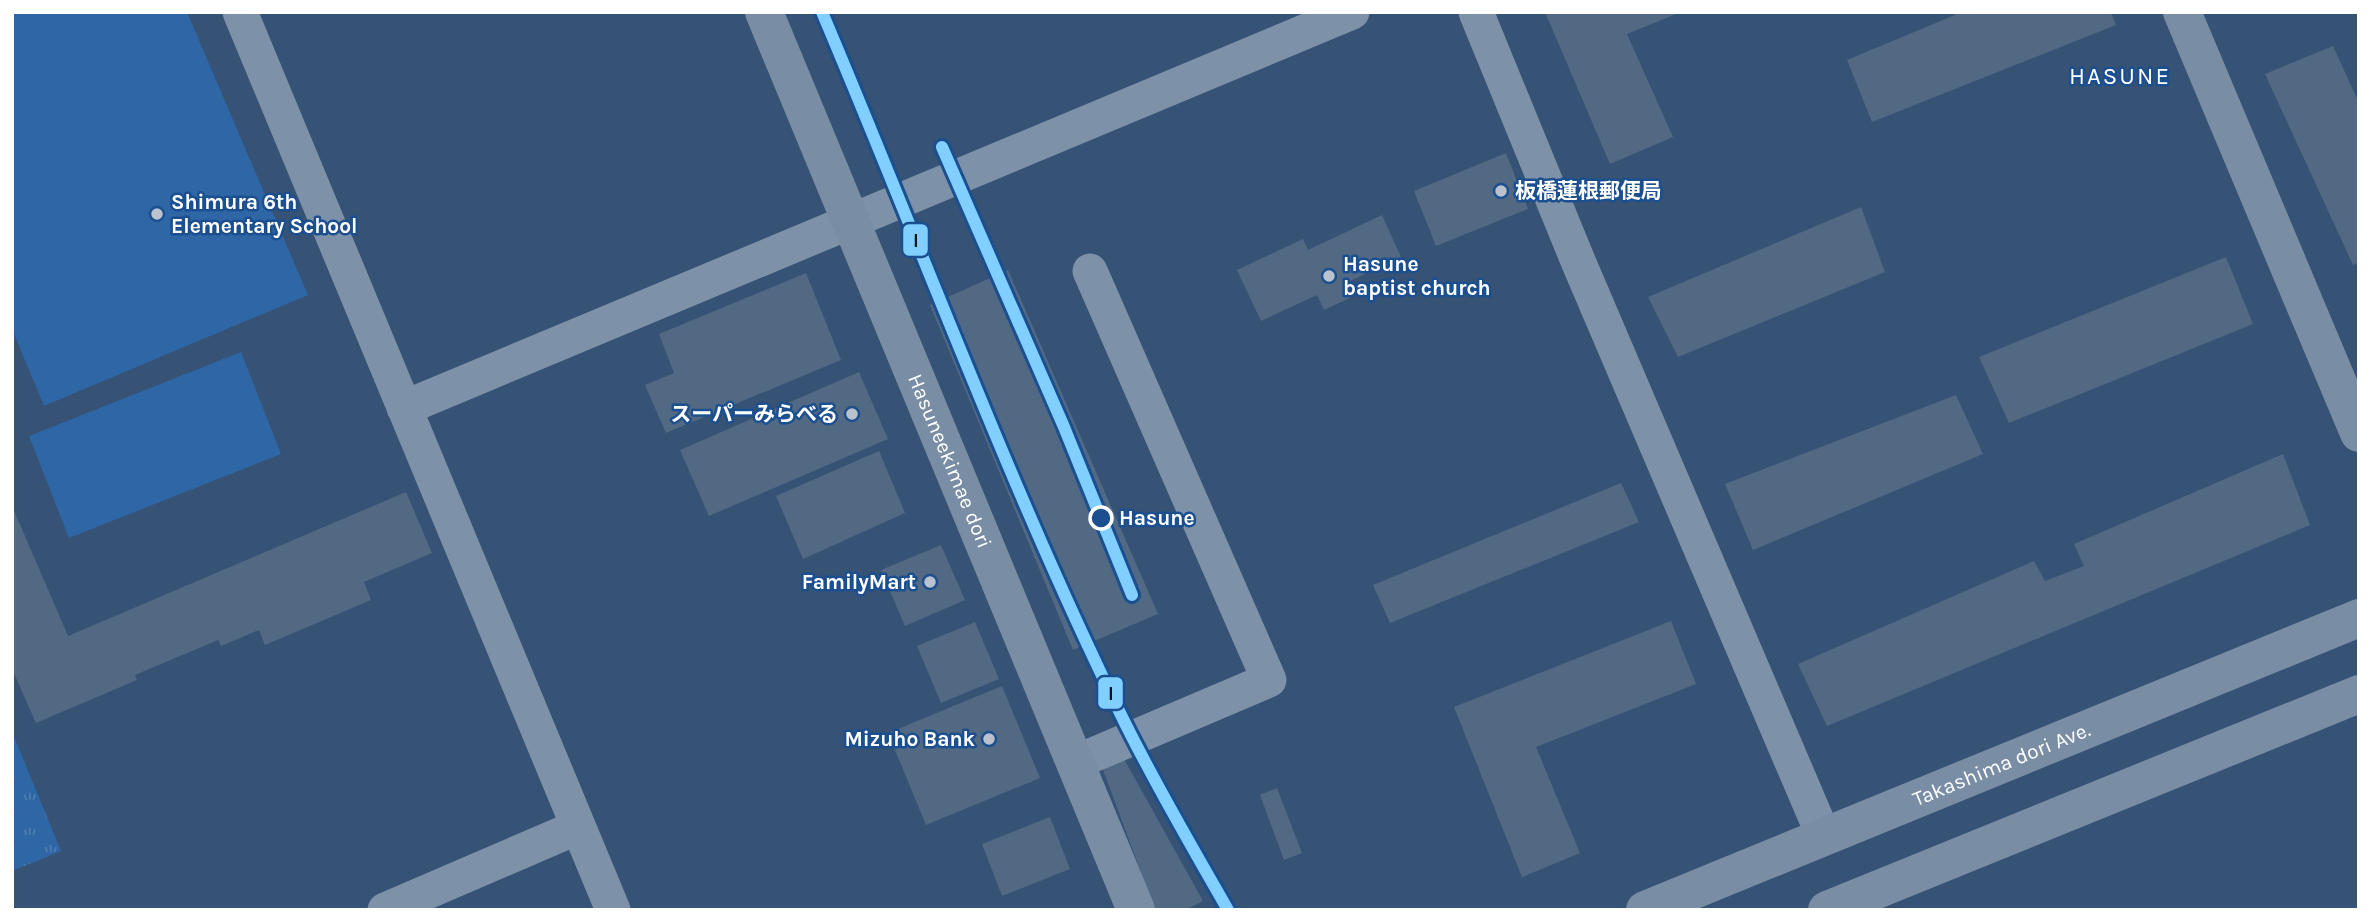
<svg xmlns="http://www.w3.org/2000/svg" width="2371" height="922" font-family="Karla,'Noto Sans JP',sans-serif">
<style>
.grass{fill:#2f66a5}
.park{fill:url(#park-tufts)}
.building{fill:#526984}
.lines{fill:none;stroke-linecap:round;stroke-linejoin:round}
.street{stroke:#7d92a8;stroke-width:35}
.secondary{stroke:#798da4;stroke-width:38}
.metro-1-casing{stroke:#1b4f8f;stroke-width:18}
.metro-1{stroke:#80cfff;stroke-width:12}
.poi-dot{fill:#b9c2ce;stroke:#1b4f8f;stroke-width:2.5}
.stop-dot{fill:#1b4f8f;stroke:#fff;stroke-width:3.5}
.labels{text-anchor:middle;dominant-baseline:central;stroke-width:5;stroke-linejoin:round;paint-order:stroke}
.poi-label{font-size:21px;font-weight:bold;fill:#fff;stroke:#1b4f8f;text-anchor:start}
.street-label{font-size:21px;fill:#fff;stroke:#1b4f8f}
.stop-label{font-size:21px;font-weight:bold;fill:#fff;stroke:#1b4f8f;text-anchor:start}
.quarter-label{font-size:24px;letter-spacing:2px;fill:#fff;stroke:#1b4f8f}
.line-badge{stroke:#1b4f8f;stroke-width:2.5}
.pale-badge-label{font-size:19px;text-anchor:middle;font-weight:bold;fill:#111}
</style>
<defs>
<pattern id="park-tufts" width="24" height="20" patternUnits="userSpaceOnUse" patternTransform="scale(1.75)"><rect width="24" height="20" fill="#2f66a5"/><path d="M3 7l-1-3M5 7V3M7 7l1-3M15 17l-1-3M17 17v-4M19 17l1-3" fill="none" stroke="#4e7db2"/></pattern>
</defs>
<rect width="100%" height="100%" fill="#365274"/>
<!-- grass -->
<path class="grass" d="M 12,12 L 187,12 L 308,295 L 44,406 L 12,329 Z
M 241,352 L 281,454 L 69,538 L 29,436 Z"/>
<!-- park -->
<path class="park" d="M 12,732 L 61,851 L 12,871 Z"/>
<!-- building -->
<path class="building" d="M 1545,12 L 1681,12 L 1627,34 L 1673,137 L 1610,164 Z
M 1962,12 L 2111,12 L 2116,25 L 1872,122 L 1847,60 Z
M 2333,46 L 2359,103 L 2359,262 L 2353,265 L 2265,74 Z
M 1506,153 L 1528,209 L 1436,246 L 1414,191 Z
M 1861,207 L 1885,272 L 1678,357 L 1648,297 Z
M 1382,215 L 1401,257 L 1348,282 L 1354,296 L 1324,310 L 1317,295 L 1261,321 L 1237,270 L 1303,239 L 1308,250 Z
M 2226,257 L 2253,324 L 2009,423 L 1979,357 Z
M 1008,270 L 1158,614 L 1073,650 L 930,305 Z
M 806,273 L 841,360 L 666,433 L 645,385 L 674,373 L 659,334 Z
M 859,372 L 888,439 L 709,516 L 680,450 Z
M 1956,395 L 1983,454 L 1753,550 L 1725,484 Z
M 879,451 L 905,513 L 803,559 L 776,496 Z
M 2283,454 L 2310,525 L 1827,726 L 1798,664 L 2034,561 L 2045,581 L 2084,566 L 2074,544 Z
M 1621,483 L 1639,522 L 1390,623 L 1373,585 Z
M 406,492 L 432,553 L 364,582 L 371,600 L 265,645 L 259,630 L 221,646 L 218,640 L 135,675 L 137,680 L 36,723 L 12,669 L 12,506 L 68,636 Z
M 941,545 L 965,600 L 905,626 L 881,570 Z
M 1671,621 L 1696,684 L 1536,747 L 1580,853 L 1522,877 L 1454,707 Z
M 975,622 L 999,679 L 941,703 L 917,646 Z
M 1002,686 L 1040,778 L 926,825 L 888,733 Z
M 1123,757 L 1203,901 L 1185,910 L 1155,910 L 1102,767 Z
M 1277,788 L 1302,853 L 1284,860 L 1260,795 Z
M 1050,817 L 1070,869 L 1002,896 L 982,844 Z"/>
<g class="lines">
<!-- street -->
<path class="street" d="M 240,12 L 613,910
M 1476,12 L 1578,261 L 1824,837
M 404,408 L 1352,12
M 1074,763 L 1269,680 L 1090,271
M 385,910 L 578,827"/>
<!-- secondary -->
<g class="secondary">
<path id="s1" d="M 764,12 L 1136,910"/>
<path d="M 2182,12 L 2359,433"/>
<path id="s2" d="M 1645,910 L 2359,618"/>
<path d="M 1827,910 L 2359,694"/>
</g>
<!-- metro-1 casing -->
<g class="metro-1-casing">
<path id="metro-1" d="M 822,12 C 922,248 1010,489 1123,719 C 1155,784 1192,847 1228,910
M 942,147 L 1064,427 L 1132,595"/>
</g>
<!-- metro-1 -->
<use href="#metro-1" class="metro-1"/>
</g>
<!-- markers -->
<g class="poi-dot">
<circle cx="1501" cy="191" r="7"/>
<circle cx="157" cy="214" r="7"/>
<circle cx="1329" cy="276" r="7"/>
<circle cx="852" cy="414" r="7"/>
<circle cx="930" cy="582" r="7"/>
<circle cx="989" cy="739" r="7"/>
</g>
<circle class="stop-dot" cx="1101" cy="518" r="11"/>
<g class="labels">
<!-- poi labels -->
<g class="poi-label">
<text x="1515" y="191">板橋蓮根郵便局</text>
<text x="171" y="202">Shimura 6th<tspan x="171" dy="24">Elementary School</tspan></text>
<text x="1343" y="264">Hasune<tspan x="1343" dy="24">baptist church</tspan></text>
<text x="838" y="414" text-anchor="end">スーパーみらべる</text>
<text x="916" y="582" text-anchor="end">FamilyMart</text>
<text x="975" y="739" text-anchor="end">Mizuho Bank</text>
</g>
<!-- street labels -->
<g class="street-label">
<text stroke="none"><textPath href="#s1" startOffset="486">Hasuneekimae dori</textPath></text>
<text stroke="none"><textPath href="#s2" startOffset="385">Takashima dori Ave.</textPath></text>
</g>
<!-- stop labels -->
<g class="stop-label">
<text x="1119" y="518">Hasune</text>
</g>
<!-- quarter labels -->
<g class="quarter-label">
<text x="2120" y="76">HASUNE</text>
</g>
</g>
<g class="line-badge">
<rect x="902" y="223" width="27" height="34" rx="7" fill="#80cfff"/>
<rect x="1097" y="676" width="27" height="34" rx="7" fill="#80cfff"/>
</g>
<g class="pale-badge-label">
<text x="916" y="247">I</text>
<text x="1111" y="700">I</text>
</g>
<!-- border -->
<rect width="2371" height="922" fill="none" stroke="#ffffff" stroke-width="28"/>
</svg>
